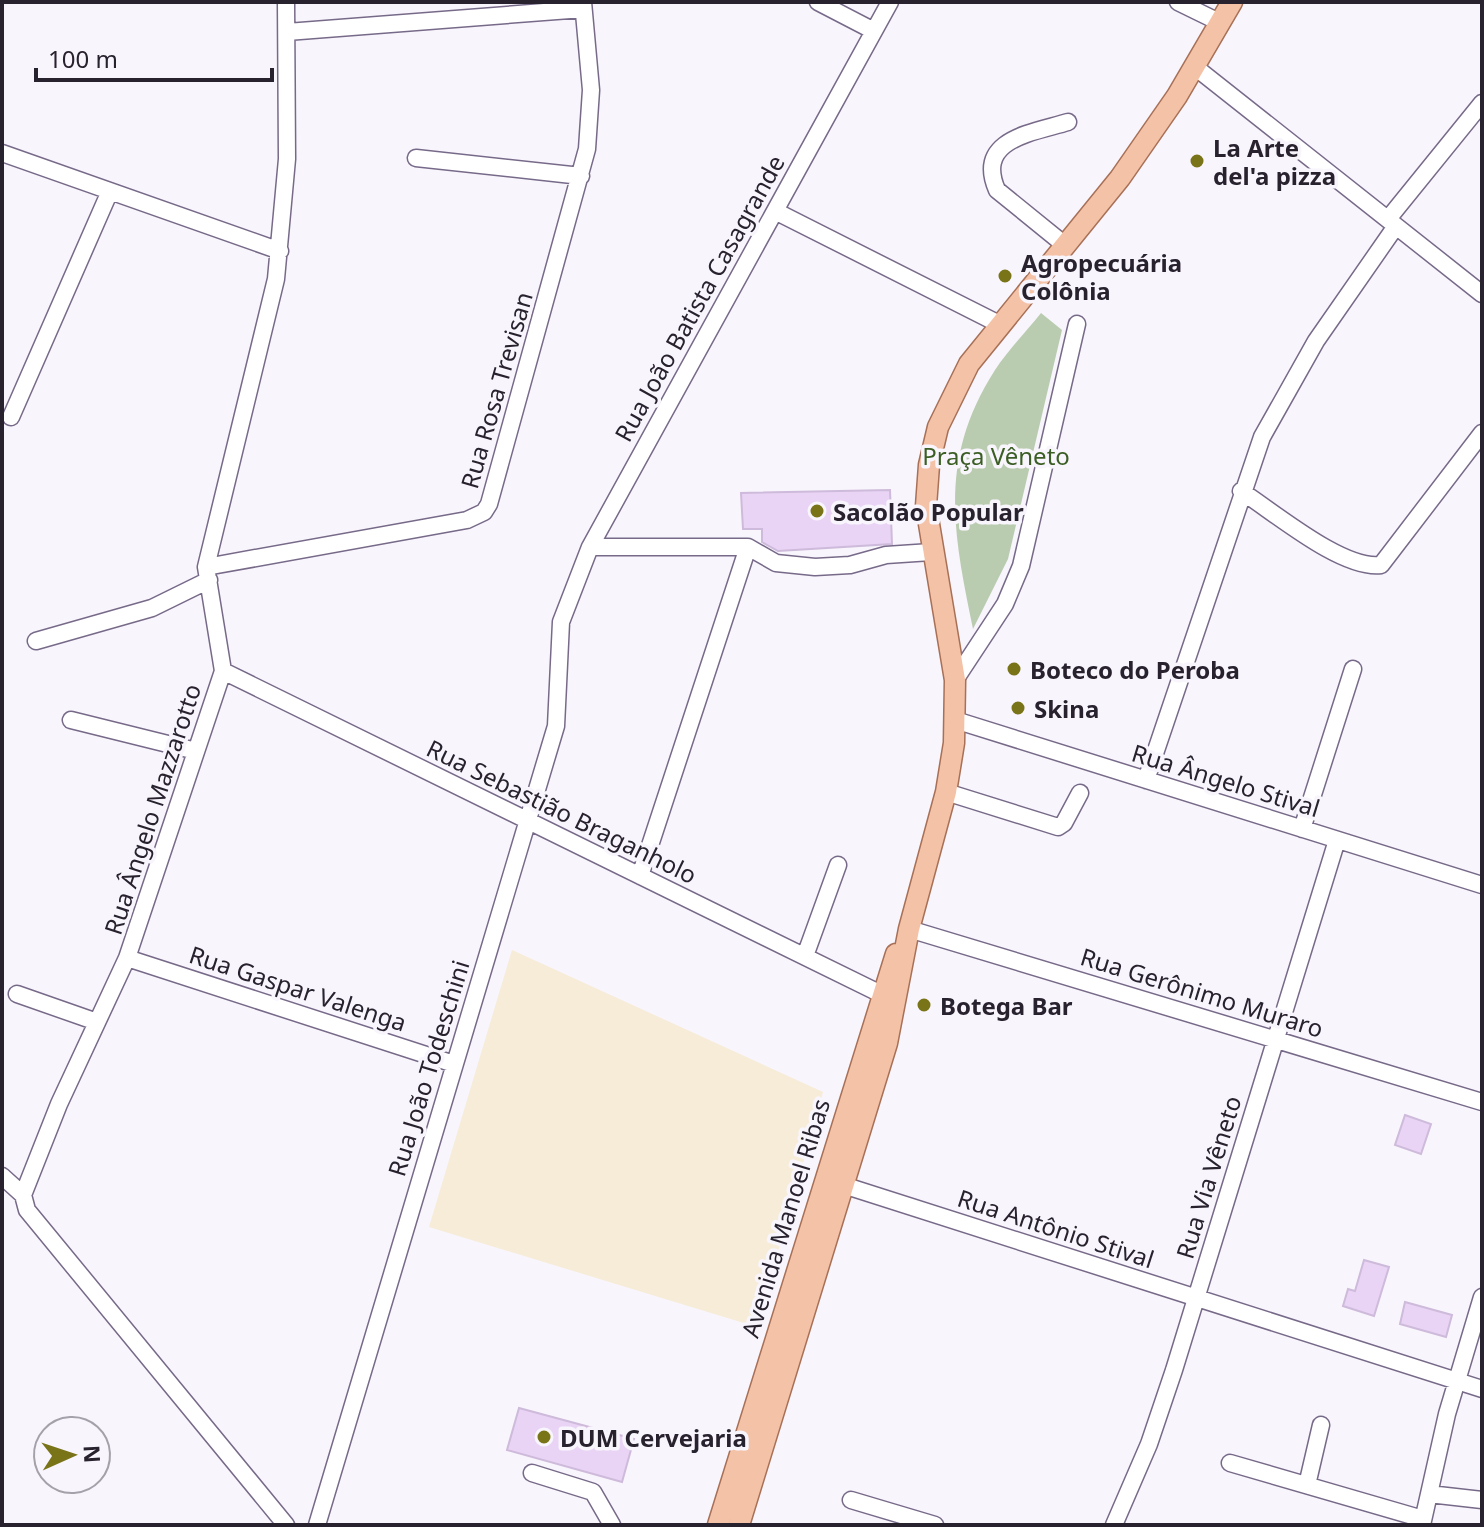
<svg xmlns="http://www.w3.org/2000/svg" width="1484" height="1527" font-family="'Noto Sans',sans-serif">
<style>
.education{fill:#f6ecd7}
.green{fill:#baccb0}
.building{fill:#e9d4f5;stroke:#cebada;stroke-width:2}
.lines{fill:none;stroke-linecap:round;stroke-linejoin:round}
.minor-casing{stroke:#776a89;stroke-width:19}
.major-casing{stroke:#a77057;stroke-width:23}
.minor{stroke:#fff;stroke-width:16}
.major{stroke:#f4c2a7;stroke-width:20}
.poi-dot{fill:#797418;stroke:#f8f5fc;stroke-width:3}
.labels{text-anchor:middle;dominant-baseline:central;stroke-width:7;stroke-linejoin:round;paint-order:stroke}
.poi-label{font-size:24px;font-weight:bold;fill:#28222f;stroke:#f8f5fc;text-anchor:start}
.street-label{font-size:24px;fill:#28222f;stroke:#f8f5fc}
.park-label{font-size:24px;fill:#3b5e24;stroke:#f8f5fc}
</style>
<rect width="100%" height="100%" fill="#f8f5fc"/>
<!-- education -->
<path class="education" d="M 512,950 L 823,1092 L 757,1327 L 429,1227 Z"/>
<!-- green -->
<path class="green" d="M 1041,313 L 1062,330 L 1008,559 L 973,629 C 953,532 938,459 995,370 C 1008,350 1026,332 1041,313 Z"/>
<!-- building -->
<path class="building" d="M 890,490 L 892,544 L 778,551 L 762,542 L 762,529 L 743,529 L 741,493 Z
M 1405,1115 L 1431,1124 L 1421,1154 L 1395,1145 Z
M 1364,1260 L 1389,1267 L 1374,1316 L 1343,1306 L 1348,1289 L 1355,1291 Z
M 1405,1302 L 1452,1315 L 1446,1337 L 1400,1324 Z
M 519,1408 L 634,1439 L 622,1482 L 507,1450 Z"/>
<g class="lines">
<!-- minor casing -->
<g class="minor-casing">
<path id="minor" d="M 286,2 L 287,159 L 276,279 L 206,567 L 223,671 L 127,958 L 59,1104 L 23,1195 L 27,1210 L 286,1525
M 818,2 L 874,31
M 1178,2 L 1221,23
M 287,32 L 583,9
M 1195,67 L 1482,294
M 2,153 L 280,251
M 416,158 L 581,176
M 775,211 L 999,324
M 1388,219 L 1482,103
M 1066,246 L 997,190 C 975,139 1032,133 1068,122
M 11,417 L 110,191
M 1241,491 C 1274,512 1342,570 1381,565 L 1482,433
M 590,547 L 748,547 L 776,563 L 815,567 L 850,565 L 886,555 L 931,552
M 206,567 L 467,520 L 484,512 L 489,504 L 587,149 L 591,90 L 583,2
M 36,641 L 152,608 L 209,580
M 223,671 L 881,994
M 955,680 L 1005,604 L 1021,566 L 1077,324
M 71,720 L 196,751
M 955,720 L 1482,885
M 1146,780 L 1262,437 L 1316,341 L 1396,226
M 946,792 L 1058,827 L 1064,823 L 1080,793
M 1302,829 L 1353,669
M 640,876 L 748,547
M 909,929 L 1482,1102
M 805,956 L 838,865
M 127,958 L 454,1064
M 17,994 L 97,1022
M 2,1176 L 23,1195
M 843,1185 L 1482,1389
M 1230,1463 L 1423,1519
M 532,1473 L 593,1492 L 612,1525
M 1307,1485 L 1321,1425
M 1429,1494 L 1482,1500
M 851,1500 L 935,1525
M 317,1525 L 556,726 L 561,622 L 590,547 L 890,2
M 1114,1525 L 1149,1444 L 1174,1370 L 1337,840
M 1422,1525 L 1447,1414 L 1482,1297"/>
</g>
<!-- major casing -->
<g class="major-casing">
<path id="major" d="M 718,1525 L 896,954
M 739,1525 L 887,1043 L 909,929 L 946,792 L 954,743 L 955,680 L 926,506 L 929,465 L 938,427 L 969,364 L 1120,178 L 1177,96 L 1232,2"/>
</g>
<!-- minor -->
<use href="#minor" class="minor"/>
<!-- major -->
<use href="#major" class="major"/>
</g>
<!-- markers -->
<g class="poi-dot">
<circle cx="1197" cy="161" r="8"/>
<circle cx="1005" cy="276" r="8"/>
<circle cx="817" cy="511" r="8"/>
<circle cx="1014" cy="669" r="8"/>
<circle cx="1018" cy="708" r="8"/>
<circle cx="924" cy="1005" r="8"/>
<circle cx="544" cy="1437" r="8"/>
</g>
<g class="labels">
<!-- poi labels -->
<g class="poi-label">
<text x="1213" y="147">La Arte<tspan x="1213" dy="28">del'a pizza</tspan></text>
<text x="1021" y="262">Agropecuária<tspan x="1021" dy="28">Colônia</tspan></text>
<text x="833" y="511">Sacolão Popular</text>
<text x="1030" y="669">Boteco do Peroba</text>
<text x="1034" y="708">Skina</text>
<text x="940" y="1005">Botega Bar</text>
<text x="560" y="1437">DUM Cervejaria</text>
</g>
<!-- street labels -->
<g class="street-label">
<text transform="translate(699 298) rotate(-61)">Rua João Batista Casagrande</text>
<text transform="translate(496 390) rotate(-74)">Rua Rosa Trevisan</text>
<text transform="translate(1226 780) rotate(17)">Rua Ângelo Stival</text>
<text transform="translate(152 809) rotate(-72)">Rua Ângelo Mazzarotto</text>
<text transform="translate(562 811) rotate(26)">Rua Sebastião Braganholo</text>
<text transform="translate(298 988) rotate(18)">Rua Gaspar Valenga</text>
<text transform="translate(1202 992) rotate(17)">Rua Gerônimo Muraro</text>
<text transform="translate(428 1068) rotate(-73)">Rua João Todeschini</text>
<text transform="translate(1208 1177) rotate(-73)">Rua Via Vêneto</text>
<text transform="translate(785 1218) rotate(-73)">Avenida Manoel Ribas</text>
<text transform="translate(1056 1228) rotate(18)">Rua Antônio Stival</text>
</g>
<!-- park labels -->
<g class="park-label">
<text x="996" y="455">Praça Vêneto</text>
</g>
</g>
<!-- border -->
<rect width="1484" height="1527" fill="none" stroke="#28222f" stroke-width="8"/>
<!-- north arrow -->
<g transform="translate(72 1455) rotate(87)"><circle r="38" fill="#f8f5fc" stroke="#a5a1aa" stroke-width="2"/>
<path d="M0-6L14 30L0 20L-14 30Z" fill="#797418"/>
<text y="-12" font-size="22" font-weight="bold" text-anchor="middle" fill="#28222f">N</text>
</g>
<!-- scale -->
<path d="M36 68v12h236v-12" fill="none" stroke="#28222f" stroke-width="4"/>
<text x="48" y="68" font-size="24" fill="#28222f" stroke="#f8f5fc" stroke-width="6" paint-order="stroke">100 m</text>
</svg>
